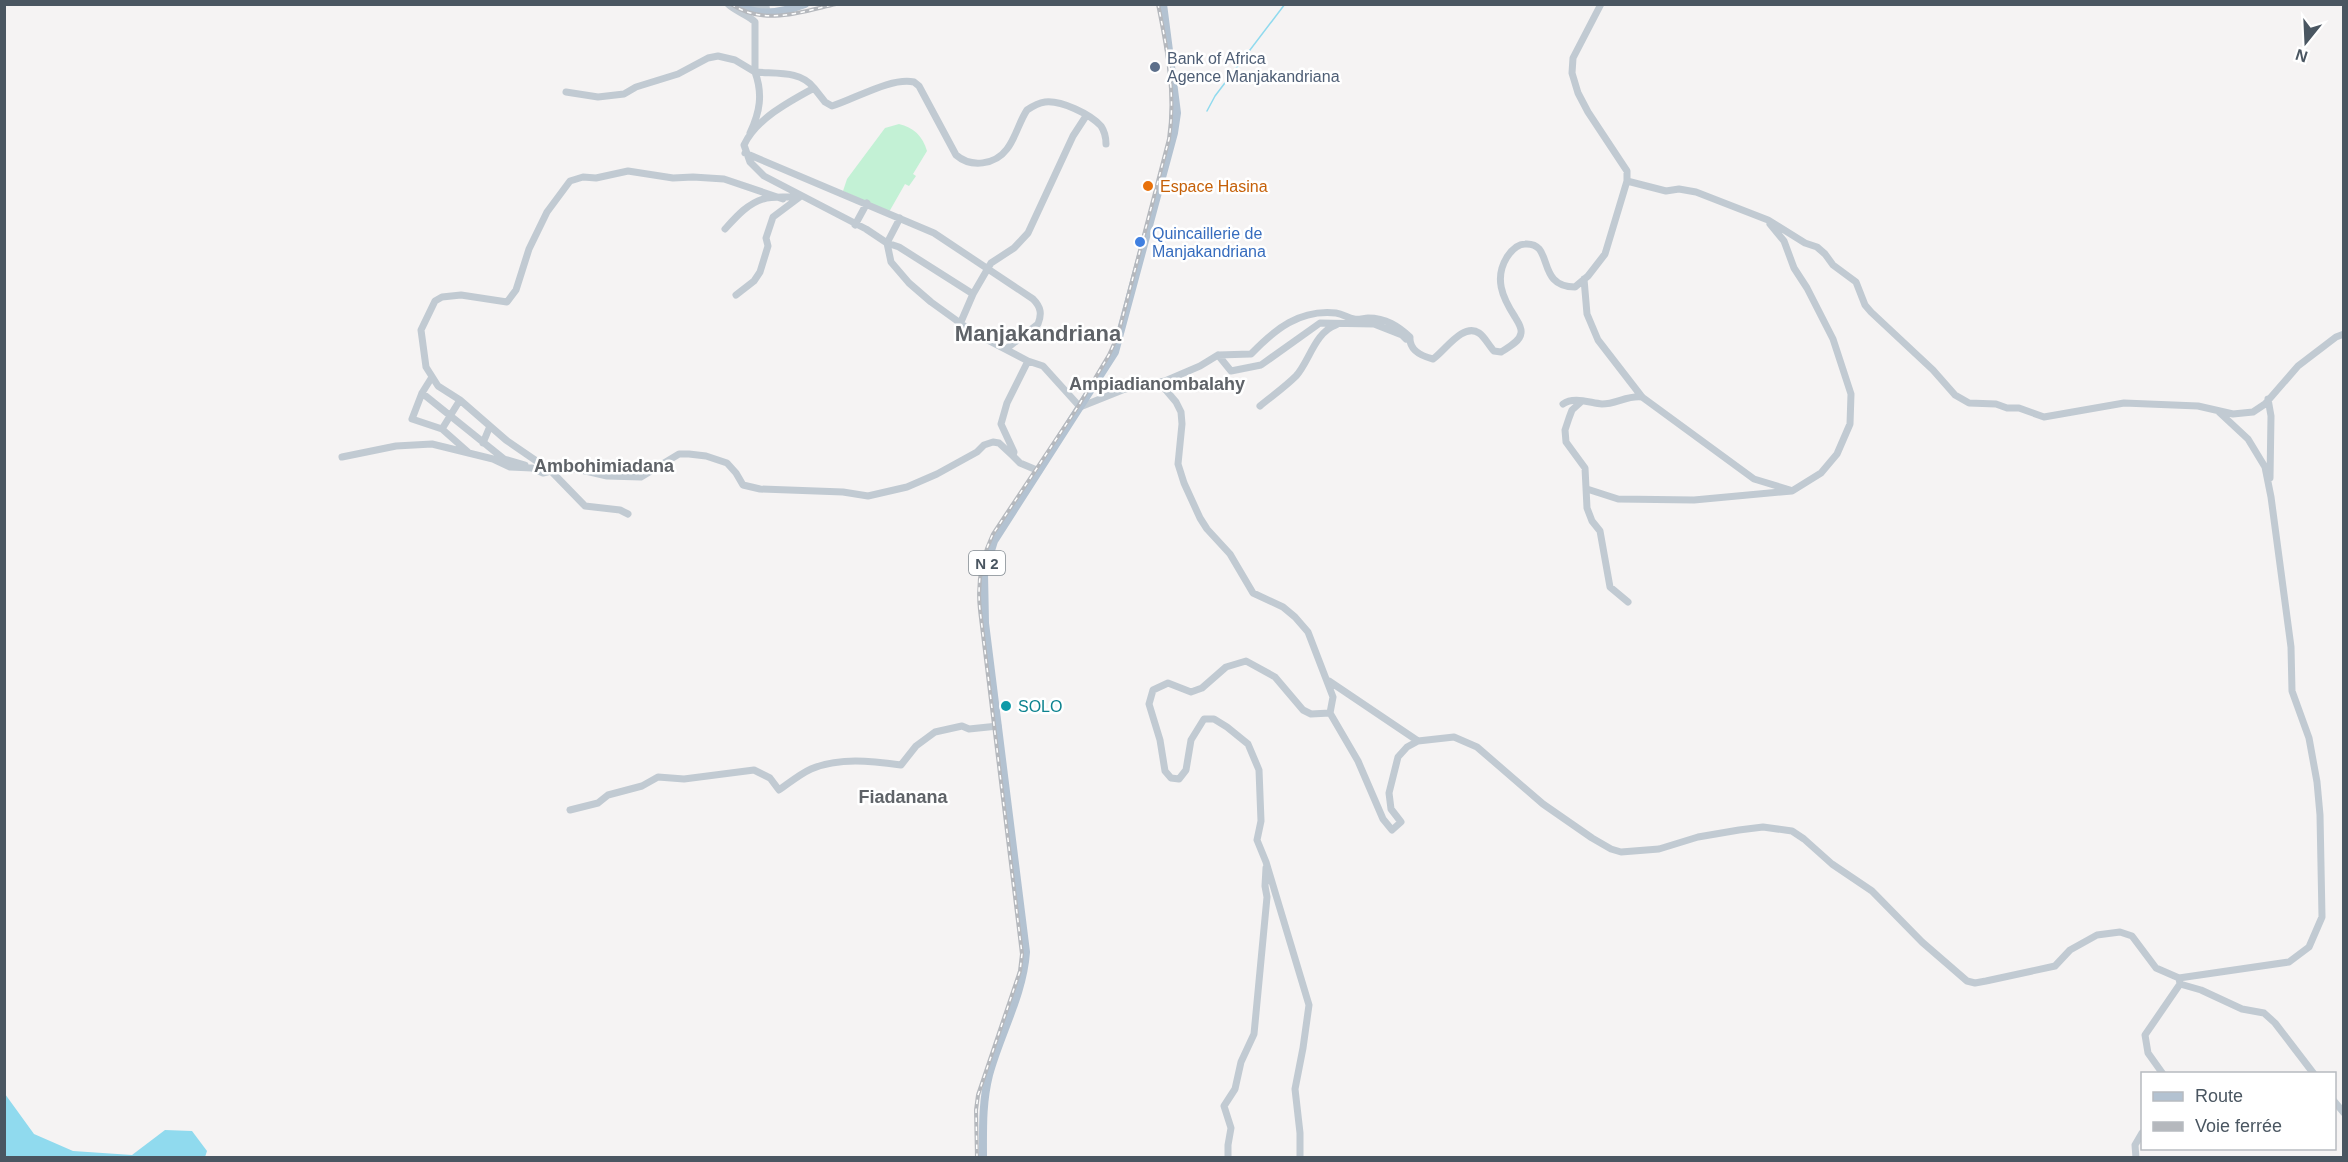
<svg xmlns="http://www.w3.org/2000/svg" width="2348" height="1162" font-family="Arial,sans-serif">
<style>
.green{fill:#c3f1d5}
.water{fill:#90daee}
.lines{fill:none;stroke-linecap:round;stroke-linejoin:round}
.stream{stroke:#90daee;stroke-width:1.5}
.minor{stroke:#c1cad2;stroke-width:7}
.major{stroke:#b3c2d1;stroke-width:8}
.rail-casing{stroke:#b5b8bd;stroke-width:4}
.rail{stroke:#fff;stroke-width:1.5;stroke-dasharray:4.5;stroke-linecap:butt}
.service-dot{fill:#5c6f8a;stroke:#fff;stroke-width:2}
.food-dot{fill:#e8710a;stroke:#fff;stroke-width:2}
.shop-dot{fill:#3f7fe0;stroke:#fff;stroke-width:2}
.culture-dot{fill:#0f9aa8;stroke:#fff;stroke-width:2}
.labels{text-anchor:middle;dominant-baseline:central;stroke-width:5;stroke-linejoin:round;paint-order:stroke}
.shield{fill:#fff;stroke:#808990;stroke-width:1.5}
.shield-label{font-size:15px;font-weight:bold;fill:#4a5661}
.service-label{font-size:16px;fill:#4e5e75;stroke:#fff;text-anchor:start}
.food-label{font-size:16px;fill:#c56008;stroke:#fff;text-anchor:start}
.shop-label{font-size:16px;fill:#366cbe;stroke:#fff;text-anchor:start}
.culture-label{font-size:16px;fill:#0d838f;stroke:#fff;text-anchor:start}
.neighbourhood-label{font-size:18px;font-weight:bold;fill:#5f6368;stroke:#fff}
.district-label{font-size:22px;font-weight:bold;fill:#5f6368;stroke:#fff}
</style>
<rect width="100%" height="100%" fill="#f5f3f3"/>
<!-- green -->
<path class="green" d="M 899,124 C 913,127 923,136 927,151 L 913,174 L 916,176 L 909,186 L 905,184 L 889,212 L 843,191 L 847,179 L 885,128 Z"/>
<!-- water -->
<path class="water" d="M 5,1094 L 34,1134 L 73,1151 L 132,1155 L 165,1130 L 192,1131 L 207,1151 L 205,1157 L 5,1157 Z"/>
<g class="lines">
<!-- stream -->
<path class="stream" d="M 1207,111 L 1215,96 L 1285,4"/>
<!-- minor -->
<path class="minor" d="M 728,4 C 735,11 750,16 755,22 L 755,72 C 775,74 801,70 814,88 C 790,101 756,119 744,145 L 750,162 L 764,176 L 866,229 L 887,243 L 891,262 L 909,283 L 931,302 L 974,333 L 1028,361 L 1007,403 L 1001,424 L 1014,452 L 1013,456 L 1020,463 L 1039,471
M 753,4 L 766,6 L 767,13
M 814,88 L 825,102 L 832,106 C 855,99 891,77 914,82 L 919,86 L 956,155 C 971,168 995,165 1007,149 C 1016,137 1019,122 1027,110 C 1033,106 1038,103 1045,102 C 1061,100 1090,114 1101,126 C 1105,132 1106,137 1106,144
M 566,92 L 598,97 L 624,94 L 636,87 L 678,74 L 708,58 L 718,56 L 735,60 L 755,72 C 763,94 760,112 750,133
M 745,153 L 934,233 L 1033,299 C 1041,307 1042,314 1038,324 L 1006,349
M 1627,181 L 1666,191 L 1679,189 L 1696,192 L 1768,220 L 1805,243 L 1817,247 L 1825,254 L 1833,265 L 1856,282 L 1865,305 L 1871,312 L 1933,370 L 1955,395 L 1969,403 L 1996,404 L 2007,408 L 2019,408 L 2044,417 L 2124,403 L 2198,406 L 2233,414 L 2253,412 L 2265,404 L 2298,366 L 2336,337 L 2344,334
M 783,199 L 724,179 L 693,177 L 673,178 L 628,171 L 596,178 L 583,177 L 570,181 L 547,212 L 529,249 L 516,290 L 507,302 L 461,295 L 442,297 L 435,301 L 421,330 L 426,367 L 438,386 L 460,400 L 506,440 L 551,471 L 577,469 L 607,476 L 641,477 L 679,454 L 689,454 L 706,456 L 727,463 L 736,473 L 743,485 L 760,489 L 843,492 L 868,496 L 907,487 L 937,474 L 977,452 L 984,445 L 993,442 L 999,443 L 1013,456
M 900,218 L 887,243 L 899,247 L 973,294 L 960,324
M 855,225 L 867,203
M 725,229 C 736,217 747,204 763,199 C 774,196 787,198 798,196
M 1584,279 L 1587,314 L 1598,340 L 1642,397 L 1754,479 L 1790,490
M 973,294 L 991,263 L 1014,248 L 1028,233 L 1073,136 L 1086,116
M 736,295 L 754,281 L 760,272 L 768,246 L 766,238 L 773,217 L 801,196
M 1218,355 L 1231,371 L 1261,365 L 1320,323 L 1374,324 L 1402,335 L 1406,339
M 1028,361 L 1043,366 L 1080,407 L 1125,389 L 1165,381 L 1200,366 L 1218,355 L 1251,354 C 1275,329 1300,309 1336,313 C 1343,314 1348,318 1354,319 C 1359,320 1364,318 1368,318 C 1386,318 1398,326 1410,337 C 1409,350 1421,356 1433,359 C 1444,352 1463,322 1479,333 C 1485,337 1489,346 1494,351 L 1501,352 C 1507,348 1520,342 1521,333 C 1522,327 1518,322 1515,317 C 1502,297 1494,278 1507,257 C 1511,251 1518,244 1525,244 C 1555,242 1535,287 1575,287 L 1588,276 L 1605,254 L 1627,181 L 1627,171 L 1588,112 L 1578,93 L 1572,73 L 1573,58 L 1601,4
M 432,377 L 422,393 L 412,419 L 442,429 L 468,452
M 1159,382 L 1176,402 L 1181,412 L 1182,424 L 1178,464 L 1184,483 L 1200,518 L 1207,529 L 1230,554 L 1253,593 L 1283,607 L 1295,617 L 1308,632 L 1333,697 L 1330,713 L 1311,714 L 1303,710 L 1275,677 L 1246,661 L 1226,667 L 1202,688 L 1191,692 L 1168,683 L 1153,690 L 1149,704 L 1160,740 L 1165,771 L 1171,778 L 1179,779 L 1186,770 L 1191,740 L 1204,719 L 1214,719 L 1227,727 L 1248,744 L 1259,770 L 1261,821 L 1257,840 L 1266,862 L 1309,1005 L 1303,1048 L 1295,1089 L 1300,1133 L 1300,1158
M 422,393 L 504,459 L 525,465
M 2268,399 L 2271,416 L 2270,478
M 1582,401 L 1572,410 L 1569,418 L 1565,430 L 1566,442 L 1585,468 L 1587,508 L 1592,521 L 1600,531 L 1610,587 L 1628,602
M 1563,404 C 1574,396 1590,403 1602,404 C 1616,404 1628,395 1642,397
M 1260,406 C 1272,396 1285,387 1296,376 C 1309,362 1315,332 1336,325
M 442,429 L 460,400
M 483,443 L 490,426
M 342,457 L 396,446 L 432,444 L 493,459 L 510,467 L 532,468 L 543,473 L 551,471 L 585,506 L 620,510 L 628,514
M 1587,489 L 1618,499 L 1694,500 L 1792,491 L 1821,473 L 1837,454 L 1850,424 L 1851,394 L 1833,339 L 1807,288 L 1794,268 L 1784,241 L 1770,224
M 1329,681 L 1418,741
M 1330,713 L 1358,761 L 1383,819 L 1392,830 L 1401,822 L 1391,809 L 1389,793 L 1398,757 L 1407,747 L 1418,741 L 1454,737 L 1477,747 L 1543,804 L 1592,838 L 1611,849 L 1621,852 L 1659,849 L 1698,837 L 1739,830 L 1763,827 L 1792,831 L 1804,839 L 1832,864 L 1872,891 L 1922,942 L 1967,981 L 1975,983 L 1986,981 L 2055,966 L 2070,950 L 2097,935 L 2120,932 L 2132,936 L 2156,968 L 2179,978 L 2180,984 L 2145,1035 L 2148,1053 L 2163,1074
M 570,810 L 598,803 L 608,795 L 642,786 L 658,777 L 684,779 L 754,770 L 770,778 L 779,790 C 789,783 800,774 811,769 C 839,757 872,761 901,765 L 916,746 L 935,732 L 962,726 L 969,729 L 998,726
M 2179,978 L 2289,962 L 2309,947 L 2322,917 L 2320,815 L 2317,782 L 2309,738 L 2292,691 L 2291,647 L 2271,497 L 2265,467 L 2248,439 L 2219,412
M 2180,984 L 2201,990 L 2242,1009 L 2264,1013 L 2275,1023 L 2314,1074
M 2334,1101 L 2344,1113
M 1228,1158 L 1228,1145 L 1231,1128 L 1224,1106 L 1235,1089 L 1241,1062 L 1254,1034 L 1267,897 L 1265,886 L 1266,868
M 2136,1158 L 2135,1145 L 2142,1133"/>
<!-- major -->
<path class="major" d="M 738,4 C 757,18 784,12 805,4
M 983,1158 C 983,1129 982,1103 989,1075 C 1000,1034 1023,995 1026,952 L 985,623 L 984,573 L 994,541 L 1115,352 L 1174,133 L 1177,113 L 1163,4"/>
<!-- rail casing -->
<g class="rail-casing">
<path id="rail" d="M 731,4 C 764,26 801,12 836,4
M 977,1158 L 976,1110 L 978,1095 L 1020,971 L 1022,954 L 980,610 C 977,583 981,559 993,534 L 1079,405 L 1109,355 L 1118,335 L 1169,139 C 1176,94 1167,48 1158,4"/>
</g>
<!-- rail -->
<use href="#rail" class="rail"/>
</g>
<!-- markers -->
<circle class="service-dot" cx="1155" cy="67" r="6"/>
<circle class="food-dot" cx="1148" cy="186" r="6"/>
<circle class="shop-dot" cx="1140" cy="242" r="6"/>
<circle class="culture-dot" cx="1006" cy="706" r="6"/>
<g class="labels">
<!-- shield labels -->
<rect class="shield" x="969" y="551" width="36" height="24" rx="4.5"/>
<g class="shield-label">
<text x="987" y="563">N 2</text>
</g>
<!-- service labels -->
<g class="service-label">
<text x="1167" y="58">Bank of Africa<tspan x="1167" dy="18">Agence Manjakandriana</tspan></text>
</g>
<!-- food labels -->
<g class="food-label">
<text x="1160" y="186">Espace Hasina</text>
</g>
<!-- shop labels -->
<g class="shop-label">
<text x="1152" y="233">Quincaillerie de<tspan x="1152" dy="18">Manjakandriana</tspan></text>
</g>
<!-- culture labels -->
<g class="culture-label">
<text x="1018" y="706">SOLO</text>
</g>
<!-- neighbourhood labels -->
<g class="neighbourhood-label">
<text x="1157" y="384">Ampiadianombalahy</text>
<text x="604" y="466">Ambohimiadana</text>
<text x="903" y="797">Fiadanana</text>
</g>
<!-- district labels -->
<g class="district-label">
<text x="1038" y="333">Manjakandriana</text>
</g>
</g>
<!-- border -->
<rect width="2348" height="1162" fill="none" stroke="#4a5661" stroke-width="12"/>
<!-- legend -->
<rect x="2141" y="1072" width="195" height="78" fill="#ffffff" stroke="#b7bbc0" stroke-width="1.5"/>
<rect x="2153" y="1092" width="30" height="9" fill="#b3c2d1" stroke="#b7bbc0" stroke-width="1.5"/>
<text x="2195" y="1102" font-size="18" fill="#4a5661">Route</text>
<rect x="2153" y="1122" width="30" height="9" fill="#b5b8bd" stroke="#b7bbc0" stroke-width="1.5"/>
<text x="2195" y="1132" font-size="18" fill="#4a5661">Voie ferrée</text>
<!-- north arrow -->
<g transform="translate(2306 42) rotate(198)" stroke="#ffffff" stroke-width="4.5" paint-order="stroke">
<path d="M0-4.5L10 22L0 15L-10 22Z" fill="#4a5661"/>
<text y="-9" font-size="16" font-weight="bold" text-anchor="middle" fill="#4a5661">N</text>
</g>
</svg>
